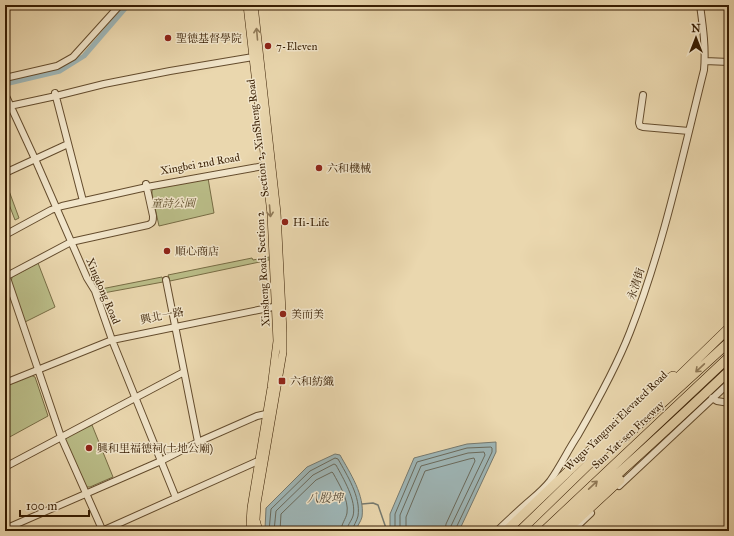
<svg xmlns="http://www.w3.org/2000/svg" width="734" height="536" font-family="'IM FELL Great Primer','Noto Serif TC',serif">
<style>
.green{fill:#babd88;stroke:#786d45}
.water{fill:#9eb6b7;stroke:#75796f}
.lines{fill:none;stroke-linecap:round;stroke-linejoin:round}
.shore{stroke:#6a6a5c;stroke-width:1}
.stream{stroke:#75796f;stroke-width:1.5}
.canal{stroke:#9eb6b7;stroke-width:5}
.minor-casing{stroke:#644c2d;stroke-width:8}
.major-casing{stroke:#371d02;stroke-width:8}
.highway-casing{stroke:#371d02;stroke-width:10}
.minor{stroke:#f1e5ca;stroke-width:6}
.major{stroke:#ead7ae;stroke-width:7}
.highway{stroke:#ead7ae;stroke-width:9}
.oneway{stroke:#907a58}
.poi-dot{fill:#8f2418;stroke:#f1e5ca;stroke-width:1.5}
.labels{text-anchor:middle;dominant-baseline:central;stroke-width:3;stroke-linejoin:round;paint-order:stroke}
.poi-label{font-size:11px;fill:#371d02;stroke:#f1e5ca;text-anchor:start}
.street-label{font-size:11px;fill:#371d02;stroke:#f1e5ca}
.park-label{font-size:11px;font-style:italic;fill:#5e4d2a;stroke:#f1e5ca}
.water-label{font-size:12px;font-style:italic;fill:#564b38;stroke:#f1e5ca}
</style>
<rect width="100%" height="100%" fill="#ead7ae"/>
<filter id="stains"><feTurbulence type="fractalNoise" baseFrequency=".005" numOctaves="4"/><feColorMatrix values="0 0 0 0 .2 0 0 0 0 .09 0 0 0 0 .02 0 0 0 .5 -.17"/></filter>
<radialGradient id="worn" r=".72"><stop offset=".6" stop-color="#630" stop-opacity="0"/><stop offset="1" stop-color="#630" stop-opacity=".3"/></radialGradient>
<!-- green -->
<path class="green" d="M 208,178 L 214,213 L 159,226 L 152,194 L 152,191 L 153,188 Z
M 5,180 L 19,218 L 15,220 L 5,194 Z
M 269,257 L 269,260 L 170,281 L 168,275 L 252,258 L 253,260 Z
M 38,263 L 55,307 L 25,322 L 11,283 L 12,277 Z
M 162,277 L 163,282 L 98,294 L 96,290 Z
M 31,375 L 35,377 L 48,416 L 6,439 L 5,385 Z
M 92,425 L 113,477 L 90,487 L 85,487 L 65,440 L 67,437 Z"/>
<!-- water -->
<path class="water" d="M 496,442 L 496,452 L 459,531 L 392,531 L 390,527 L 390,514 L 414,458 L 467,444 Z
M 335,454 L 340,455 C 350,473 365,495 362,517 C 361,521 357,527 355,531 L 266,531 L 265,529 L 266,508 L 307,467 Z"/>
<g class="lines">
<!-- shore -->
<path class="shore" d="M 269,531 L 271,509 L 310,471 L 335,458 L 338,459 C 347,475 361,497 358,516 C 357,521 353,526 352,531
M 274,531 L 276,511 L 313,475 L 334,464 L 336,465 C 343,478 357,501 353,516 C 351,522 347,525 347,531
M 280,531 L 281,514 L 316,480 L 332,472 L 333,473 C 339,484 349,500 347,513 C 346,519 341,524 341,531
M 395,531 L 395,514 L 417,462 L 467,448 L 491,447 L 492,448 L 492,452 L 456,528 L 456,531
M 400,531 L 400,515 L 421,466 L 468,453 L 484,452 L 485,455 L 451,526 L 451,531
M 406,531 L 406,517 L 425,471 L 469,459 L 474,458 L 475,461 L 446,524 L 445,531"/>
<!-- stream -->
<path class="stream" d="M 362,504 L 373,503 L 378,505 L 387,531"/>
<!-- canal -->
<path class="canal" d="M 5,84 L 60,71 L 84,56 L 128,5"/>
<!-- minor casing -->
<g class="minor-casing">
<path id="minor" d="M 705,61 L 729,62
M 5,78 L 57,66 L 73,57 L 120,5
M 55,93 L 83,201
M 5,94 L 35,159 L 87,278 L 95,291 L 112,340 L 176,498
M 643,95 L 639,123 L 640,126 L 643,127 L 689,131
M 5,107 L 56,96 L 104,84 L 170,71 L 253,57 L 256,56
M 5,173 L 68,144
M 5,235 L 51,210 L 62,206 L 147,187 L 269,165
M 5,272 L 61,437 L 101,527 L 101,531
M 5,277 L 71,242 L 148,225 C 153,223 153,221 153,216 L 146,184
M 166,280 L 198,442
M 5,383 L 112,340 L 278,306
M 712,398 L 717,401 L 729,403
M 5,467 L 184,372
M 619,486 L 729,383
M 5,529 L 161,461 L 198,442 L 257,416 L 266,414
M 102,531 L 258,461
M 497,531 C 506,522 516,513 526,504 C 534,497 543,490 550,481 C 560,467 568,450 578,435 C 597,402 616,368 630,332 C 663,248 682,158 704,70 C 706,48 703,27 700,5
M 572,531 L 591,513"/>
</g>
<!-- major casing -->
<g class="major-casing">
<path id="major" d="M 247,5 L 271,214 L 277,341 L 271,388 L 251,508 L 250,524 L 252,531
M 254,5 L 277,213 L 283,332 L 283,352 L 257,503 L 256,520 L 259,531"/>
</g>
<!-- highway casing -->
<g class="highway-casing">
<path id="highway" d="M 624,438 L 729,342
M 555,529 C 615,478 672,425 729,371
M 506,531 L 651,392 L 673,376
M 520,531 L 729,328
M 544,531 L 729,357
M 565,531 L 620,480"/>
</g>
<!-- minor -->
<use href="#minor" class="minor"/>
<!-- major -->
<use href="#major" class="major"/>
<!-- highway -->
<use href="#highway" class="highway"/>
</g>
<!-- one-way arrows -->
<defs><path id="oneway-shaft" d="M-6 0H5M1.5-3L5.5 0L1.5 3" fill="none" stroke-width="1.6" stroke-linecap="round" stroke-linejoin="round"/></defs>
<g class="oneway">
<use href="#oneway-shaft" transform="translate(257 34) rotate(-95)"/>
<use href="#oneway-shaft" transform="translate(270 211) rotate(85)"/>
<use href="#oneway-shaft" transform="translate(700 368) rotate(137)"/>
<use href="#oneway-shaft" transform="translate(593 485) rotate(-43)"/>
</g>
<!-- markers -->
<g class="poi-dot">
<circle cx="168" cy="38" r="4"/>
<circle cx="268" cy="46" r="4"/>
<circle cx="319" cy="168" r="4"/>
<circle cx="285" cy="222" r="4"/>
<circle cx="167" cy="251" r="4"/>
<circle cx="283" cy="314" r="4"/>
<rect x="278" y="377" width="8" height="8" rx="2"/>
<circle cx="89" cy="448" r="4"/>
</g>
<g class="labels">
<!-- poi labels -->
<g class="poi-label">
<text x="176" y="38">聖德基督學院</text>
<text x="276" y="46">7-Eleven</text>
<text x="327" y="168">六和機械</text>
<text x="293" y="222">Hi-Life</text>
<text x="175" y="251">順心商店</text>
<text x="291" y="314">美而美</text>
<text x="290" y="381">六和紡織</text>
<text x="97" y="448">興和里福德祠(土地公廟)</text>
</g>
<!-- street labels -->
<g class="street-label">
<text transform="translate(258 138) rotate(-97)">Section 2, XinSheng Road</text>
<text transform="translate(200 164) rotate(-10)">Xingbei 2nd Road</text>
<text transform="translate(263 269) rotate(-93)">Xinsheng Road. Section 2</text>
<text transform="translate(636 284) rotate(-72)">永清街</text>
<text transform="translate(103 291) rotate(67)">Xingdong Road</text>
<text transform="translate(162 316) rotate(-11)">興北一路</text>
<text transform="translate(616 421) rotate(-44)">Wugu-Yangmei Elevated Road</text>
<text transform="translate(628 435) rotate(-43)">Sun Yat-sen Freeway</text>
</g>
<!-- park labels -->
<g class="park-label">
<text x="173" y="203">童詩公園</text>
</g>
<!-- water labels -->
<g class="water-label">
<text x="325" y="498">八股埤</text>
</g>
</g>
<!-- margin -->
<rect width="734" height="536" fill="none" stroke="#ead7ae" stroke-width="20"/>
<rect x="6" y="6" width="722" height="524" fill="none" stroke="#371d02" stroke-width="2"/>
<rect x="10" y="10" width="714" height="516" fill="none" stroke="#371d02"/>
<!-- north arrow -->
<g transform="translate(696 38)" stroke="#f1e5ca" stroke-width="3" paint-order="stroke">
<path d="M0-3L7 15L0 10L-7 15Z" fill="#371d02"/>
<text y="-6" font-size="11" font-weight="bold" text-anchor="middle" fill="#371d02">N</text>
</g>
<!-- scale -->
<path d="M20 510v6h69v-6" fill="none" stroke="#371d02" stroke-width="2"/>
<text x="26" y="510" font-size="12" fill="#371d02" stroke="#f1e5ca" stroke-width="3" paint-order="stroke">100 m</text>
<rect width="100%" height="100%" filter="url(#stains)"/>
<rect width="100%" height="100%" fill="url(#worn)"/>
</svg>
